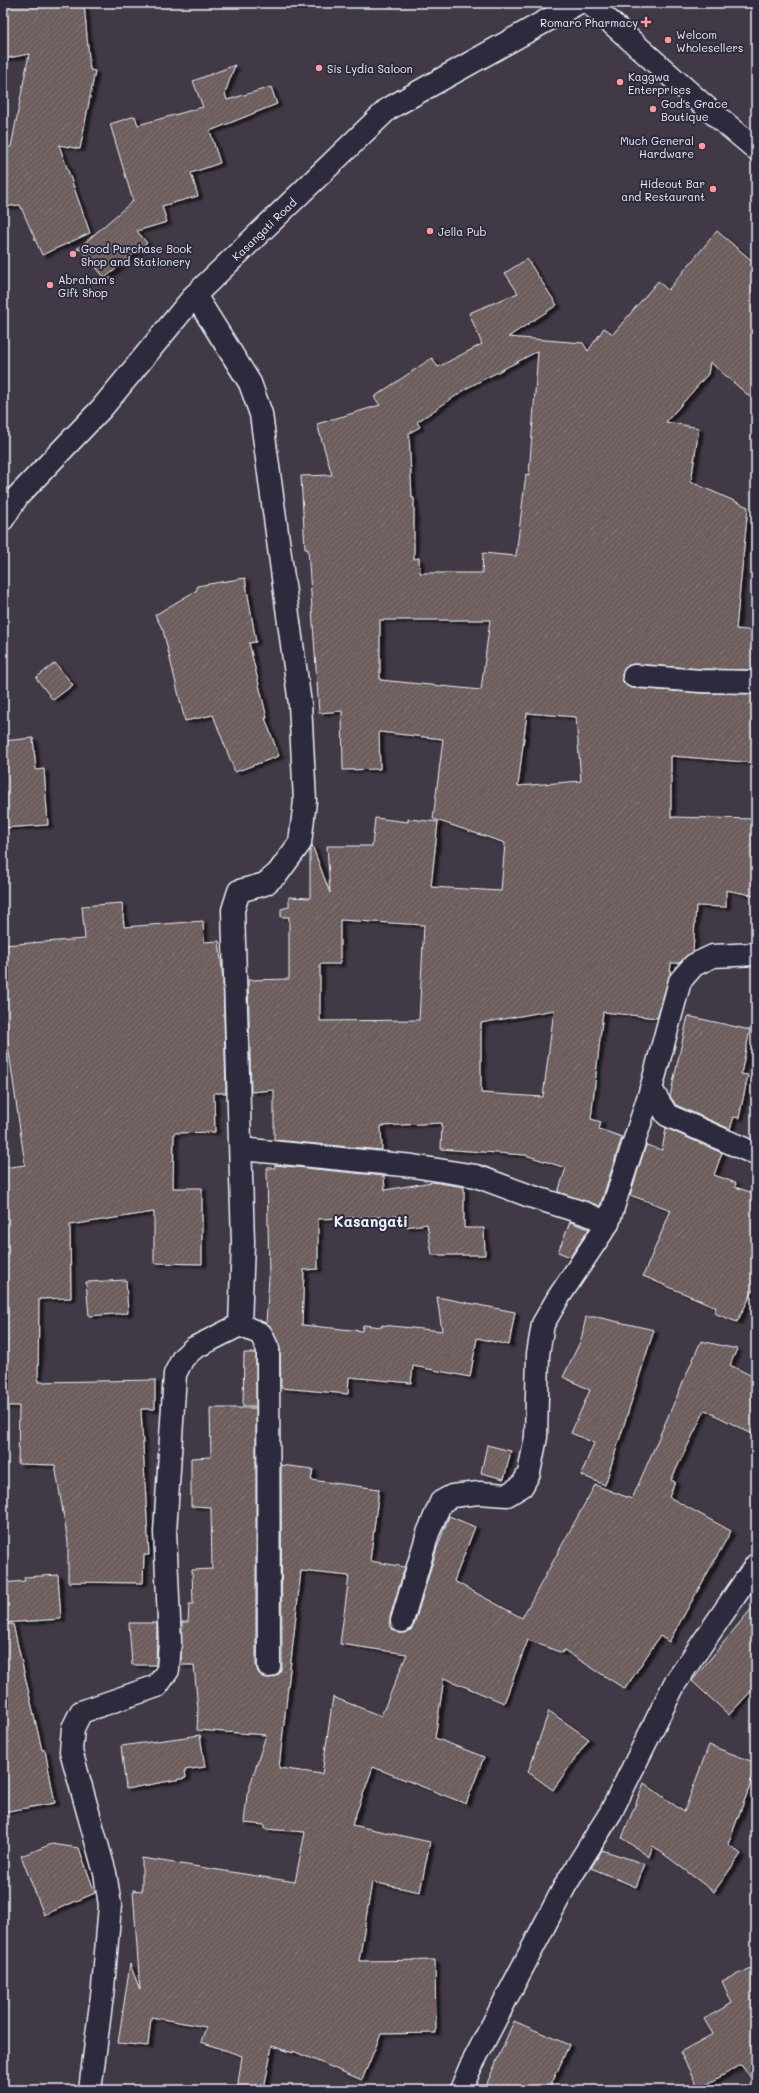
<svg xmlns="http://www.w3.org/2000/svg" width="759" height="2093" font-family="Mali,sans-serif">
<style>
.building{fill:url(#building-hatch);stroke:#e8f1f8;fill-rule:evenodd;filter:url(#shadow)}
.lines{fill:none;stroke-linecap:round;stroke-linejoin:round}
.minor-casing{stroke:#e8f1f8;stroke-width:25}
.major-casing{stroke:#e8f1f8;stroke-width:25}
.minor{stroke:#2f2a3d;stroke-width:22}
.major{stroke:#2f2a3d;stroke-width:22}
.poi-dot{fill:#ff9aa2;stroke:#2f2a3d;stroke-width:1.5}
.labels{text-anchor:middle;dominant-baseline:central;stroke-width:4;stroke-linejoin:round;paint-order:stroke}
.poi-label{font-size:11px;fill:#e8f1f8;stroke:#2f2a3d;text-anchor:start}
.street-label{font-size:11px;fill:#e8f1f8;stroke:#2f2a3d}
.district-label{font-size:15px;font-weight:bold;fill:#e8f1f8;stroke:#2f2a3d}
</style>
<defs>
<pattern id="building-hatch" width="6" height="6" patternUnits="userSpaceOnUse"><rect width="6" height="6" fill="#6d5d5b"/><path d="M-1 1l2-2M0 6l6-6M5 7l2-2" fill="none" stroke="#827573"/></pattern>
<filter id="shadow"><feDropShadow dx="4.5" dy="2.5" stdDeviation="1" flood-color="#0009"/></filter>
</defs>
<rect width="100%" height="100%" fill="#423946"/>
<filter id="ink" filterUnits="userSpaceOnUse"><feTurbulence type="fractalNoise" baseFrequency=".025" numOctaves="2"/><feDisplacementMap in="SourceGraphic" scale="8" xChannelSelector="R" yChannelSelector="G"/><feConvolveMatrix kernelMatrix="1 2 1 2 8 2 1 2 1" color-interpolation-filters="sRGB"/></filter>
<g filter="url(#ink)">
<!-- building -->
<path class="building" d="M 3,3 L 84,3 L 90,70 L 95,71 L 80,149 L 59,145 L 90,233 L 42,255 L 20,205 L 3,207 L 3,148 L 11,147 L 29,54 L 3,59 Z
M 235,65 L 225,93 L 227,100 L 271,87 L 277,104 L 210,131 L 220,163 L 191,173 L 198,196 L 162,206 L 167,222 L 137,231 L 147,243 L 105,278 L 80,249 L 76,250 L 133,201 L 110,124 L 135,116 L 138,125 L 203,107 L 193,81 Z
M 717,231 L 756,264 L 756,402 L 710,362 L 708,374 L 666,422 L 699,428 L 691,482 L 748,507 L 736,629 L 756,631 L 756,670 L 702,669 L 635,664 L 629,665 L 624,669 L 622,675 L 623,682 L 627,686 L 633,688 L 700,693 L 756,694 L 756,763 L 671,756 L 671,817 L 756,819 L 756,896 L 726,890 L 726,907 L 696,906 L 693,952 L 679,963 L 671,963 L 670,974 L 657,1018 L 603,1012 L 591,1119 L 601,1122 L 599,1129 L 622,1137 L 600,1206 L 558,1192 L 566,1168 L 525,1155 L 441,1149 L 442,1123 L 381,1126 L 382,1150 L 274,1140 L 274,1090 L 251,1092 L 248,980 L 289,979 L 289,917 L 281,917 L 281,909 L 289,907 L 289,897 L 310,898 L 310,851 L 312,845 L 330,893 L 327,846 L 372,846 L 375,818 L 408,822 L 408,819 L 438,822 L 431,887 L 501,891 L 505,843 L 433,819 L 443,739 L 379,732 L 380,769 L 343,770 L 342,711 L 319,713 L 308,549 L 305,549 L 301,476 L 332,475 L 317,424 L 380,405 L 374,397 L 432,358 L 438,367 L 482,344 L 469,313 L 518,293 L 505,273 L 527,259 L 557,305 L 508,337 L 583,343 L 588,351 L 604,328 L 613,334 L 658,281 L 668,290 ZM 538,351 L 529,475 L 526,474 L 516,556 L 483,553 L 482,573 L 420,573 L 419,558 L 414,559 L 414,498 L 412,498 L 409,433 L 420,427 L 417,422 L 469,387 ZM 380,620 L 490,620 L 481,690 L 380,680 ZM 527,713 L 576,717 L 581,781 L 518,786 ZM 340,920 L 424,925 L 419,1020 L 320,1021 L 320,964 L 340,964 ZM 554,1010 L 543,1097 L 481,1093 L 481,1023 Z
M 245,578 L 256,642 L 249,643 L 267,718 L 265,718 L 279,756 L 235,772 L 213,715 L 185,721 L 163,630 L 155,615 L 197,590 L 197,586 Z
M 55,663 L 73,685 L 53,700 L 36,678 Z
M 33,738 L 36,770 L 44,769 L 48,825 L 3,828 L 3,741 Z
M 122,903 L 124,927 L 203,921 L 204,942 L 219,941 L 223,980 L 226,1093 L 214,1093 L 215,1132 L 174,1133 L 173,1188 L 202,1188 L 202,1264 L 154,1263 L 154,1212 L 70,1225 L 71,1298 L 39,1299 L 38,1382 L 155,1380 L 155,1409 L 141,1409 L 149,1555 L 144,1555 L 143,1583 L 68,1582 L 68,1542 L 55,1465 L 18,1464 L 19,1406 L 3,1406 L 3,1383 L 5,1383 L 6,1297 L 3,1298 L 3,1168 L 25,1165 L 3,1010 L 3,945 L 85,939 L 82,906 Z
M 688,1016 L 750,1030 L 741,1074 L 748,1075 L 739,1118 L 734,1117 L 730,1129 L 676,1105 L 670,1096 Z
M 666,1128 L 722,1153 L 714,1175 L 736,1183 L 735,1187 L 756,1194 L 756,1285 L 737,1322 L 714,1313 L 716,1307 L 643,1276 L 671,1210 L 630,1195 L 646,1145 L 662,1150 Z
M 275,1165 L 384,1176 L 385,1190 L 432,1182 L 464,1187 L 464,1228 L 484,1228 L 485,1255 L 432,1255 L 427,1224 L 405,1227 L 403,1216 L 318,1219 L 318,1269 L 304,1270 L 302,1325 L 362,1331 L 363,1325 L 382,1327 L 382,1325 L 442,1331 L 437,1297 L 515,1312 L 509,1345 L 477,1338 L 470,1377 L 413,1366 L 411,1383 L 349,1377 L 348,1394 L 281,1388 L 280,1349 L 272,1329 L 266,1323 L 269,1279 L 267,1168 L 275,1168 Z
M 570,1222 L 589,1229 L 570,1257 L 558,1252 Z
M 126,1280 L 128,1313 L 89,1316 L 86,1282 Z
M 586,1317 L 597,1317 L 654,1330 L 605,1485 L 581,1475 L 594,1443 L 571,1433 L 590,1390 L 563,1377 L 581,1340 Z
M 701,1341 L 737,1349 L 730,1365 L 756,1378 L 756,1436 L 705,1410 L 671,1480 L 675,1482 L 669,1497 L 731,1531 L 669,1642 L 660,1636 L 625,1689 L 564,1650 L 562,1653 L 528,1640 L 504,1703 L 444,1678 L 435,1738 L 484,1757 L 466,1804 L 373,1767 L 352,1825 L 430,1842 L 420,1892 L 372,1882 L 359,1961 L 435,1960 L 436,2033 L 381,2034 L 362,2080 L 293,2051 L 293,2053 L 272,2046 L 264,2090 L 237,2090 L 242,2056 L 201,2042 L 206,2027 L 151,2017 L 148,2046 L 118,2043 L 130,1964 L 140,1990 L 133,1890 L 142,1891 L 142,1858 L 295,1882 L 305,1832 L 265,1829 L 265,1825 L 244,1823 L 247,1795 L 266,1735 L 197,1730 L 198,1710 L 194,1665 L 181,1665 L 182,1622 L 188,1622 L 189,1604 L 193,1604 L 192,1570 L 212,1569 L 211,1507 L 191,1506 L 191,1458 L 211,1457 L 210,1408 L 256,1408 L 256,1666 L 258,1672 L 262,1677 L 269,1678 L 275,1677 L 280,1673 L 282,1666 L 281,1465 L 313,1469 L 311,1480 L 379,1489 L 370,1561 L 405,1567 L 390,1617 L 390,1624 L 393,1630 L 399,1633 L 405,1633 L 411,1630 L 414,1625 L 437,1548 L 449,1516 L 475,1527 L 454,1581 L 522,1618 L 595,1485 L 632,1499 ZM 301,1571 L 349,1576 L 340,1644 L 407,1654 L 381,1716 L 333,1697 L 322,1774 L 279,1768 Z
M 244,1353 L 256,1353 L 256,1406 L 243,1406 Z
M 487,1445 L 511,1451 L 504,1479 L 481,1473 Z
M 58,1575 L 61,1619 L 3,1623 L 3,1583 L 25,1581 L 24,1577 Z
M 756,1603 L 756,1686 L 729,1715 L 692,1681 Z
M 129,1623 L 157,1623 L 156,1665 L 132,1665 Z
M 13,1624 L 42,1750 L 45,1750 L 55,1803 L 3,1812 L 3,1625 Z
M 549,1711 L 589,1739 L 553,1790 L 528,1772 Z
M 200,1735 L 205,1767 L 185,1770 L 186,1778 L 126,1789 L 121,1746 Z
M 709,1745 L 756,1763 L 756,1770 L 728,1844 L 741,1854 L 714,1892 L 653,1846 L 649,1857 L 622,1838 L 644,1783 L 684,1812 Z
M 52,1844 L 79,1848 L 95,1893 L 44,1915 L 21,1856 Z
M 602,1850 L 645,1864 L 636,1887 L 591,1868 Z
M 756,1966 L 756,2084 L 741,2065 L 699,2089 L 680,2052 L 713,2034 L 704,2019 L 732,2003 L 722,1981 Z
M 514,2021 L 569,2045 L 549,2090 L 484,2090 Z"/>
<g class="lines">
<!-- minor casing -->
<g class="minor-casing">
<g id="minor">
<path d="M 195,295 L 250,383 L 261,414 L 300,704 L 305,801 L 300,843 L 278,873 L 265,884 L 239,891 L 233,910 L 243,1242 L 240,1325"/>
<path id="s1" d="M 3,519 L 17,497 L 102,408 L 195,295 L 388,109 L 578,3"/>
<path d="M 634,676 L 701,681 L 756,682"/>
<path d="M 651,1089 L 667,1115 L 756,1154"/>
<path d="M 241,1149 L 413,1166 L 476,1176 L 530,1196 L 587,1214 L 608,1223"/>
<path d="M 402,1621 L 428,1533 L 441,1502 L 452,1496 L 479,1493 L 507,1495 L 522,1486 L 529,1473 L 536,1437 L 538,1354 L 543,1324 L 558,1298 L 608,1223 L 651,1089 L 680,981 L 694,965 L 713,956 L 756,954"/>
<path d="M 90,2090 L 103,1988 L 110,1905 L 105,1873 L 71,1751 L 73,1728 L 81,1712 L 157,1686 L 168,1670 L 170,1642 L 165,1532 L 175,1374 L 183,1358 L 194,1348 L 240,1325 L 261,1334 L 268,1349 L 269,1666"/>
<path d="M 461,2090 L 470,2068 L 566,1884 L 611,1812 L 675,1683 L 756,1565"/>
</g>
</g>
<!-- major casing -->
<g class="major-casing">
<path id="major" d="M 589,3 L 700,102 L 756,149"/>
</g>
<!-- minor -->
<use href="#minor" class="minor"/>
<!-- major -->
<use href="#major" class="major"/>
</g>
</g>
<!-- markers -->
<g class="poi-dot">
<path d="M644 16h4v4h4v4h-4v4h-4v-4h-4v-4h4z"/>
<circle cx="668" cy="40" r="4"/>
<circle cx="319" cy="68" r="4"/>
<circle cx="620" cy="82" r="4"/>
<circle cx="653" cy="109" r="4"/>
<circle cx="702" cy="146" r="4"/>
<circle cx="713" cy="189" r="4"/>
<circle cx="430" cy="231" r="4"/>
<circle cx="73" cy="254" r="4"/>
<circle cx="50" cy="285" r="4"/>
</g>
<g class="labels">
<!-- poi labels -->
<g class="poi-label">
<text x="638" y="22" text-anchor="end">Romaro Pharmacy</text>
<text x="676" y="34">Welcom<tspan x="676" dy="13">Wholesellers</tspan></text>
<text x="327" y="68">Sis Lydia Saloon</text>
<text x="628" y="76">Kaggwa<tspan x="628" dy="13">Enterprises</tspan></text>
<text x="661" y="103">God's Grace<tspan x="661" dy="13">Boutique</tspan></text>
<text x="694" y="140" text-anchor="end">Much General<tspan x="694" dy="13">Hardware</tspan></text>
<text x="705" y="183" text-anchor="end">Hideout Bar<tspan x="705" dy="13">and Restaurant</tspan></text>
<text x="438" y="231">Jella Pub</text>
<text x="81" y="248">Good Purchase Book<tspan x="81" dy="13">Shop and Stationery</tspan></text>
<text x="58" y="279">Abraham's<tspan x="58" dy="13">Gift Shop</tspan></text>
</g>
<!-- street labels -->
<g class="street-label">
<text stroke="none"><textPath href="#s1" startOffset="391">Kasangati Road</textPath></text>
</g>
<!-- district labels -->
<g class="district-label">
<text x="371" y="1221">Kasangati</text>
</g>
</g>
<!-- margin -->
<rect width="759" height="2093" fill="none" stroke="#2f2a3d" stroke-width="16"/>
<rect x="8" y="8" width="743" height="2077" fill="none" stroke="#e8f1f8" stroke-width="1.5" filter="url(#ink)"/>
</svg>
